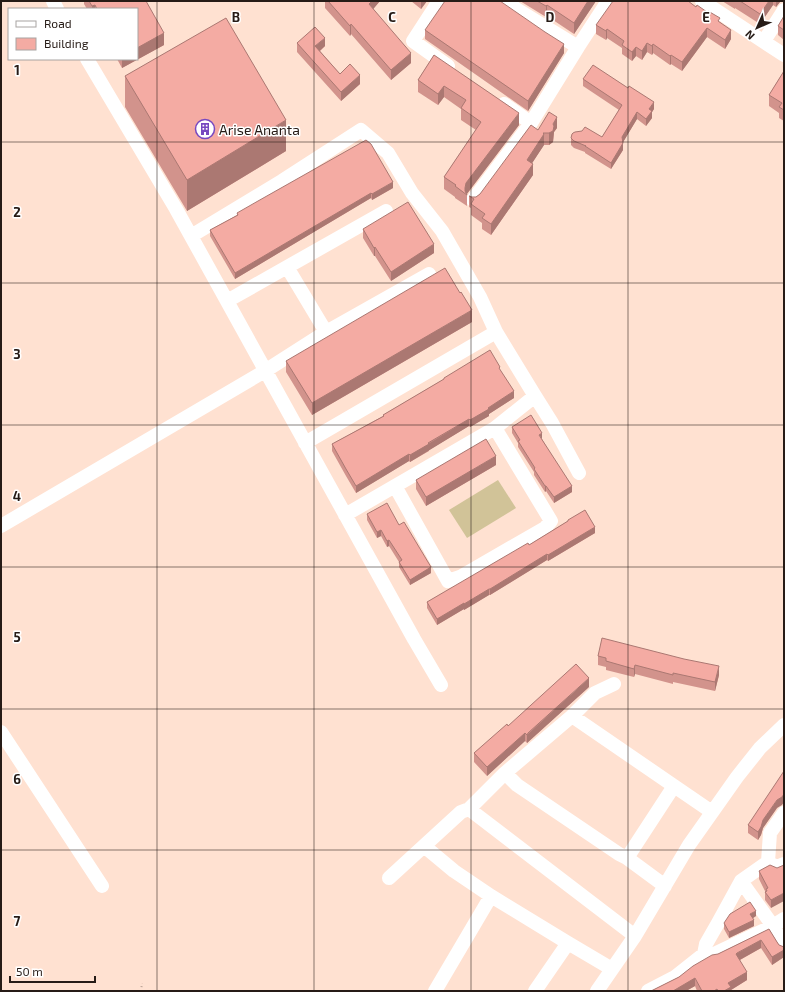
<svg xmlns="http://www.w3.org/2000/svg" width="785" height="992" font-family="'Exo 2',sans-serif">
<style>
.green{fill:#d1c398}
.lines{fill:none;stroke-linecap:round;stroke-linejoin:round}
.path{stroke:#baa296;stroke-width:2;stroke-dasharray:1 3;stroke-linecap:butt}
.minor{stroke:#fff;stroke-width:14}
.wall{fill:#d2938c}
.shaded-wall{fill:#ab7872}
.building{fill:#f4aba3;stroke:#ab7872}
.grid{fill:none;stroke:#261b16;stroke-width:1;stroke-opacity:0.55}
.labels{text-anchor:middle;dominant-baseline:central;stroke-width:3;stroke-linejoin:round;paint-order:stroke}
.poi-label{font-size:14px;fill:#261b16;stroke:#fff;text-anchor:start}
.grid-label{font-size:13px;text-anchor:middle;font-weight:bold;fill:#261b16;stroke:#fff;stroke-width:3;stroke-linejoin:round;paint-order:stroke}
</style>
<rect width="100%" height="100%" fill="#ffe1d1"/>
<!-- green -->
<path class="green" d="M 498,480 L 516,508 L 467,538 L 449,510 Z"/>
<g class="lines">
<!-- path -->
<path class="path" d="M 141,991 L 142,983"/>
<!-- minor -->
<path class="minor" d="M 53,1 L 57,9
M 439,1 L 413,41 L 448,66
M 506,1 L 516,9 L 578,47
M 702,1 L 784,55
M 764,41 L 784,10
M 87,59 L 176,209 L 414,639 L 441,685
M 504,104 L 531,123 L 578,47 L 608,1
M 473,200 L 531,123
M 191,236 L 282,181 L 361,130 L 388,153 L 412,193 L 442,231 L 480,297 L 496,332 L 535,396 L 552,423 L 579,473
M 287,267 L 326,332
M 227,301 L 386,211
M 305,443 L 496,332
M 395,486 L 448,581 L 460,577 L 545,528 L 551,521 L 495,428
M 345,515 L 495,428 L 535,396
M 1,526 L 265,371 L 326,332 L 429,274
M 572,716 L 674,786 L 712,812
M 1,732 L 102,886
M 505,773 L 517,785 L 619,854 L 627,858 L 665,886
M 469,809 L 635,936
M 424,846 L 454,871 L 491,896 L 568,943 L 612,969
M 627,858 L 674,786
M 768,862 L 770,833 L 784,813
M 768,862 L 777,867 L 784,864
M 389,878 L 461,812 L 469,809 L 505,773 L 572,716 L 595,693 L 614,684
M 741,881 L 773,926 L 784,946
M 704,954 L 714,954 L 773,926 L 784,919
M 435,991 L 491,896
M 535,991 L 568,943
M 597,991 L 635,936 L 689,845 L 737,777 L 760,748 L 784,725
M 648,991 L 675,977 L 704,954 L 706,944 L 718,923 L 741,881 L 768,862"/>
</g>
<!-- wall -->
<path class="wall" d="M 84,1 L 146,1 L 164,45 L 122,68 L 117,59 L 137,59 L 137,9 L 87,9 L 84,4 Z
M 325,1 L 380,1 L 373,9 L 411,63 L 391,80 L 351,34 L 350,36 L 325,8 Z
M 411,1 L 427,1 L 421,9 Z
M 520,1 L 596,1 L 574,34 L 547,16 L 546,17 Z
M 722,1 L 784,1 L 784,2 L 780,2 L 776,7 L 773,5 L 760,24 L 735,8 L 735,9 Z
M 784,16 L 784,40 L 778,35 L 778,26 Z
M 720,22 L 731,39 L 725,49 L 707,37 L 682,71 L 671,64 L 670,65 L 653,53 L 652,55 L 647,52 L 642,60 L 636,56 L 632,61 L 622,54 L 622,48 L 607,38 L 606,40 L 596,34 L 596,25 Z
M 425,30 L 564,53 L 528,111 L 425,39 Z
M 297,43 L 325,46 L 320,51 L 340,74 L 360,84 L 341,101 L 297,52 Z
M 434,55 L 519,125 L 467,194 L 467,206 L 455,198 L 455,197 L 444,189 L 444,177 L 476,130 L 461,120 L 461,109 L 444,97 L 438,105 L 418,92 L 418,80 Z
M 784,71 L 784,121 L 779,118 L 779,113 L 769,106 L 769,95 Z
M 125,76 L 286,151 L 187,211 L 125,107 Z
M 583,79 L 654,109 L 652,112 L 652,118 L 646,126 L 637,119 L 623,142 L 623,150 L 611,169 L 585,153 L 585,152 L 574,148 L 571,145 L 571,138 L 602,137 L 619,110 L 583,86 Z
M 557,128 L 554,132 L 553,142 L 549,145 L 544,145 L 532,163 L 533,175 L 491,235 L 482,229 L 482,223 L 471,215 L 471,208 L 469,207 L 469,196 L 472,197 L 476,197 L 480,194 L 538,130 Z
M 393,188 L 372,200 L 371,198 L 235,279 L 210,236 L 210,230 L 237,215 L 237,213 Z
M 363,229 L 434,253 L 391,281 L 375,256 L 374,256 L 363,238 Z
M 472,322 L 312,415 L 286,372 L 286,361 Z
M 500,370 L 514,398 L 489,414 L 489,416 L 470,427 L 469,426 L 429,450 L 429,451 L 410,462 L 409,461 L 356,493 L 346,476 L 332,451 L 332,444 L 383,416 L 383,415 L 444,379 L 444,378 Z
M 512,427 L 542,439 L 572,492 L 554,503 L 546,491 L 545,492 L 534,475 L 534,472 L 518,447 L 518,443 L 512,433 Z
M 496,465 L 426,506 L 416,489 L 416,480 Z
M 367,514 L 399,525 L 431,573 L 410,585 L 399,567 L 399,562 L 389,546 L 387,547 L 381,536 L 377,538 L 367,520 Z
M 568,520 L 595,533 L 548,561 L 547,560 L 490,595 L 489,595 L 464,610 L 464,609 L 437,625 L 427,608 L 427,602 L 529,545 L 568,521 Z
M 598,656 L 719,675 L 715,691 L 673,682 L 673,684 L 635,674 L 634,677 L 606,670 L 606,667 L 598,665 Z
M 589,687 L 527,743 L 525,741 L 487,776 L 474,762 L 474,753 L 508,726 Z
M 782,805 L 777,808 L 763,828 L 761,835 L 758,840 L 748,833 L 748,825 Z
M 777,868 L 771,908 L 765,900 L 765,891 L 759,879 L 759,871 Z
M 756,916 L 753,918 L 754,926 L 729,938 L 724,929 L 724,923 Z
M 769,929 L 777,942 L 779,945 L 784,947 L 784,957 L 772,965 L 761,948 L 740,960 L 747,980 L 731,990 L 731,991 L 697,991 L 695,986 L 686,991 L 651,991 L 679,977 L 718,954 Z"/>
<!-- shaded-wall -->
<path class="shaded-wall" d="M 372,1 L 380,1 L 369,14 L 369,4 Z
M 421,1 L 427,1 L 421,9 Z
M 588,1 L 596,1 L 574,34 L 574,23 Z
M 769,1 L 773,1 L 773,5 L 760,24 L 760,14 Z
M 776,1 L 784,1 L 784,2 L 780,2 L 776,7 Z
M 95,5 L 95,9 L 92,9 L 92,6 Z
M 547,5 L 547,16 L 546,17 L 546,6 Z
M 351,24 L 351,34 L 350,36 L 350,26 Z
M 707,28 L 707,37 L 682,71 L 682,62 Z
M 607,29 L 607,38 L 606,40 L 606,31 Z
M 731,30 L 731,39 L 725,49 L 725,40 Z
M 164,33 L 164,45 L 122,68 L 122,59 L 137,59 L 137,48 Z
M 325,38 L 325,46 L 315,55 L 315,46 Z
M 647,43 L 647,52 L 642,60 L 642,51 Z
M 564,44 L 564,53 L 528,111 L 528,101 Z
M 653,44 L 653,53 L 652,55 L 652,46 Z
M 636,47 L 636,56 L 632,61 L 632,52 Z
M 411,53 L 411,63 L 391,80 L 391,70 Z
M 671,55 L 671,64 L 670,65 L 670,56 Z
M 360,75 L 360,84 L 341,101 L 341,92 Z
M 444,86 L 444,97 L 438,105 L 438,94 Z
M 654,102 L 654,109 L 652,112 L 652,118 L 646,126 L 646,119 L 649,109 Z
M 637,112 L 637,119 L 622,144 L 622,137 Z
M 519,113 L 519,125 L 466,195 L 466,194 L 465,193 L 465,188 L 466,183 Z
M 557,117 L 557,128 L 554,132 L 553,142 L 549,145 L 549,133 L 553,124 Z
M 286,120 L 286,151 L 187,211 L 187,180 Z
M 544,134 L 544,145 L 527,171 L 527,160 Z
M 623,143 L 623,150 L 611,169 L 611,163 Z
M 533,164 L 533,175 L 491,235 L 491,224 Z
M 393,182 L 393,188 L 372,200 L 372,194 Z
M 371,193 L 371,198 L 235,279 L 235,273 Z
M 434,244 L 434,253 L 391,281 L 391,272 Z
M 375,247 L 375,256 L 374,256 L 374,248 Z
M 472,310 L 472,322 L 312,415 L 312,403 Z
M 514,391 L 514,398 L 489,414 L 489,416 L 470,427 L 470,420 Z
M 469,419 L 469,426 L 410,462 L 410,455 Z
M 542,433 L 542,439 L 539,435 Z
M 409,454 L 409,461 L 356,493 L 356,486 Z
M 496,456 L 496,465 L 426,506 L 426,497 Z
M 545,486 L 546,486 L 546,491 L 545,492 Z
M 572,486 L 572,492 L 554,503 L 554,497 Z
M 595,527 L 595,533 L 548,561 L 548,555 Z
M 381,530 L 381,536 L 377,538 L 377,532 Z
M 389,540 L 389,546 L 387,547 L 387,541 Z
M 547,554 L 547,560 L 490,595 L 490,589 Z
M 431,567 L 431,573 L 410,585 L 410,580 Z
M 489,589 L 489,595 L 464,610 L 464,604 Z
M 464,603 L 464,609 L 437,625 L 437,619 Z
M 635,665 L 635,674 L 634,677 L 634,669 Z
M 719,666 L 719,675 L 715,691 L 715,682 Z
M 589,678 L 589,687 L 527,743 L 527,735 Z
M 525,733 L 525,741 L 487,776 L 487,767 Z
M 784,794 L 784,802 L 782,805 L 777,808 L 763,828 L 761,835 L 758,840 L 758,832 L 763,820 L 777,800 Z
M 784,893 L 784,901 L 771,908 L 771,900 Z
M 756,911 L 756,916 L 750,920 L 750,914 Z
M 754,920 L 754,926 L 729,938 L 729,932 Z
M 761,940 L 761,948 L 736,962 L 736,954 Z
M 784,948 L 784,957 L 772,965 L 772,957 Z
M 747,972 L 747,980 L 731,990 L 731,991 L 724,991 L 728,983 Z
M 695,978 L 695,986 L 686,991 L 673,991 Z"/>
<!-- building -->
<path class="building" d="M 89,1 L 146,1 L 164,33 L 137,48 L 137,9 L 97,9 L 95,5 L 92,6 Z
M 328,1 L 372,1 L 369,4 L 411,53 L 391,70 L 351,24 L 350,26 Z
M 445,1 L 500,1 L 545,32 L 564,44 L 528,101 L 425,30 Z
M 537,1 L 588,1 L 574,23 L 547,5 L 546,6 Z
M 613,1 L 688,1 L 696,7 L 697,5 L 707,12 L 708,11 L 720,18 L 718,21 L 731,30 L 725,40 L 707,28 L 682,62 L 671,55 L 670,56 L 653,44 L 652,46 L 647,43 L 642,51 L 636,47 L 632,52 L 622,45 L 624,41 L 607,29 L 606,31 L 596,25 Z
M 740,1 L 769,1 L 760,14 Z
M 784,16 L 784,30 L 778,26 Z
M 226,18 L 286,120 L 187,180 L 125,76 Z
M 315,27 L 325,38 L 315,46 L 340,74 L 350,64 L 360,75 L 341,92 L 297,43 Z
M 434,55 L 519,113 L 466,183 L 465,188 L 465,191 L 467,195 L 455,186 L 456,185 L 444,177 L 481,122 L 461,108 L 466,100 L 444,86 L 438,94 L 418,80 Z
M 593,65 L 628,88 L 629,86 L 654,102 L 649,109 L 652,111 L 646,119 L 637,112 L 622,137 L 623,143 L 611,163 L 585,146 L 586,146 L 574,141 L 571,138 L 572,134 L 573,133 L 575,132 L 582,131 L 585,127 L 602,137 L 622,105 L 583,79 Z
M 784,71 L 784,110 L 779,107 L 782,103 L 769,95 Z
M 549,112 L 557,117 L 553,124 L 554,126 L 553,131 L 549,133 L 543,133 L 544,134 L 527,160 L 533,164 L 491,224 L 482,218 L 485,214 L 471,204 L 474,199 L 469,196 L 472,197 L 476,197 L 480,194 L 531,125 L 538,130 Z
M 366,140 L 371,144 L 393,182 L 372,194 L 371,193 L 235,273 L 210,230 L 238,215 L 237,213 L 258,201 Z
M 408,202 L 434,244 L 391,272 L 375,247 L 374,248 L 363,229 Z
M 445,268 L 460,293 L 461,292 L 472,310 L 312,403 L 286,361 Z
M 490,350 L 500,367 L 499,368 L 514,391 L 488,408 L 489,409 L 470,420 L 469,419 L 428,443 L 429,444 L 410,455 L 409,454 L 356,486 L 346,469 L 332,444 L 384,416 L 383,415 L 444,379 L 444,378 Z
M 531,415 L 542,433 L 539,435 L 572,486 L 554,497 L 546,486 L 545,486 L 534,469 L 535,468 L 518,441 L 520,440 L 512,427 Z
M 486,439 L 496,456 L 426,497 L 416,480 Z
M 387,503 L 399,525 L 404,522 L 431,567 L 410,580 L 399,562 L 402,560 L 389,540 L 387,541 L 381,530 L 377,532 L 367,514 Z
M 585,510 L 595,527 L 548,555 L 547,554 L 490,589 L 489,589 L 464,604 L 464,603 L 437,619 L 427,602 L 528,543 L 529,545 L 568,521 L 568,520 Z
M 602,638 L 684,659 L 719,666 L 715,682 L 673,673 L 673,675 L 635,665 L 634,669 L 606,661 L 606,658 L 598,656 Z
M 576,664 L 589,678 L 528,733 L 527,735 L 525,733 L 487,767 L 474,753 L 507,724 L 508,726 Z
M 784,771 L 784,794 L 782,797 L 777,800 L 763,820 L 761,827 L 758,832 L 748,825 Z
M 770,865 L 777,868 L 784,865 L 784,893 L 771,900 L 765,892 L 767,891 L 766,889 L 768,888 L 759,871 Z
M 750,902 L 756,911 L 750,914 L 754,920 L 729,932 L 724,923 L 730,914 Z
M 769,929 L 777,942 L 779,945 L 784,947 L 784,948 L 783,949 L 784,950 L 772,957 L 761,940 L 737,953 L 736,954 L 747,972 L 728,983 L 731,987 L 724,991 L 718,991 L 717,989 L 714,991 L 702,991 L 695,978 L 673,991 L 651,991 L 679,977 L 693,966 L 712,955 L 718,954 Z"/>
<!-- grid -->
<path class="grid" d="M 157,1 L 157,991M 314,1 L 314,991M 471,1 L 471,991M 628,1 L 628,991M 1,142 L 784,142M 1,283 L 784,283M 1,425 L 784,425M 1,567 L 784,567M 1,709 L 784,709M 1,850 L 784,850"/>
<!-- icons -->
<defs>
<g id="building-ring" transform="scale(1)"><circle r="9.5" fill="#fff" stroke="#7748c0" stroke-width="1.5"/><path d="M-4-6H4V6H1V3H-1V6H-4ZM-2.5-4.3h1.7v1.8h-1.7ZM.8-4.3h1.7v1.8H.8ZM-2.5-1h1.7V.8h-1.7ZM.8-1h1.7V.8H.8Z" fill="#7748c0"/></g>
</defs>
<g fill-rule="evenodd">
<use href="#building-ring" x="205" y="129"/>
</g>
<g class="labels">
<!-- poi labels -->
<g class="poi-label">
<text x="219" y="129">Arise Ananta</text>
</g>
</g>
<g class="grid-label">
<text x="236" y="22">B</text>
<text x="392" y="22">C</text>
<text x="550" y="22">D</text>
<text x="706" y="22">E</text>
<text x="17" y="75">1</text>
<text x="17" y="217">2</text>
<text x="17" y="359">3</text>
<text x="17" y="501">4</text>
<text x="17" y="642">5</text>
<text x="17" y="784">6</text>
<text x="17" y="926">7</text>
</g>
<!-- border -->
<rect width="785" height="992" fill="none" stroke="#261b16" stroke-width="4"/>
<!-- legend -->
<rect x="8" y="8" width="130" height="52" fill="#ffffff" stroke="#a8a4a2"/>
<rect x="16" y="21" width="20" height="6" fill="#ffffff" stroke="#a8a4a2"/>
<text x="44" y="28" font-size="12" fill="#261b16">Road</text>
<rect x="16" y="38" width="20" height="12" fill="#f4aba3" stroke="#a8a4a2"/>
<text x="44" y="48" font-size="12" fill="#261b16">Building</text>
<!-- north arrow -->
<g transform="translate(757 28) rotate(225)" stroke="#ffffff" stroke-width="3" paint-order="stroke">
<path d="M0-3L7 15L0 10L-7 15Z" fill="#261b16"/>
<text y="-6" font-size="11" font-weight="bold" text-anchor="middle" fill="#261b16">N</text>
</g>
<!-- scale -->
<path d="M10 976v6h85v-6" fill="none" stroke="#261b16" stroke-width="2"/>
<text x="16" y="976" font-size="12" fill="#261b16" stroke="#ffffff" stroke-width="3" paint-order="stroke">50 m</text>
</svg>
